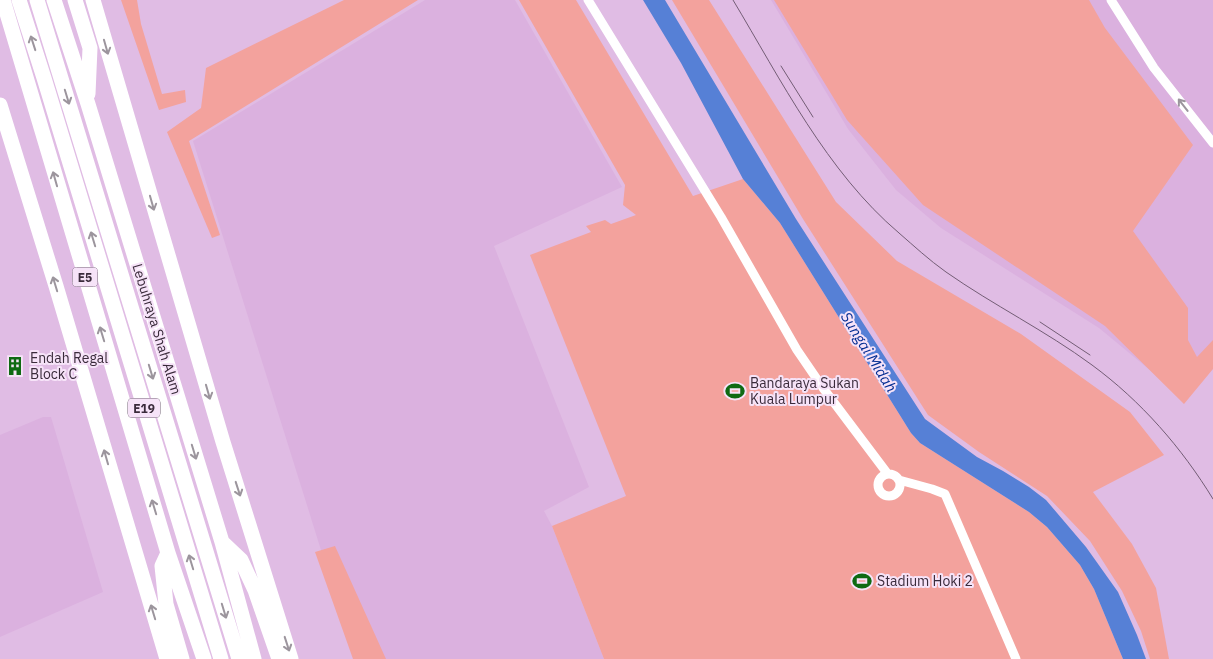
<svg xmlns="http://www.w3.org/2000/svg" width="1213" height="659" font-family="'IBM Plex Sans',sans-serif">
<style>
.built{fill:#dbb1df}
.green{fill:#f3a29d}
.water{fill:#5680d6}
.lines{fill:none;stroke-linecap:round;stroke-linejoin:round}
.minor{stroke:#fff;stroke-width:9}
.motorway{stroke:#fff;stroke-width:15}
.tram{stroke:#735d75;stroke-width:1}
.oneway{stroke:#9c959d}
.labels{text-anchor:middle;dominant-baseline:central;stroke-width:4;stroke-linejoin:round;paint-order:stroke}
.shield{fill:#f6e3f8;stroke:#726274;stroke-width:1}
.shield-label{font-size:12px;font-weight:bold;fill:#3a2b3b}
.street-label{font-size:14px;fill:#3a2b3b;stroke:#f6e3f8}
.poi-label{font-size:14px;fill:#3a2b3b;stroke:#f6e3f8;text-anchor:start}
.water-label{font-size:15px;font-style:italic;fill:#052e92;stroke:#f6e3f8}
</style>
<rect width="100%" height="100%" fill="#e0bce4"/>
<!-- built -->
<path class="built" d="M 425,0 L 515,0 L 622,187 L 494,246 L 589,487 L 544,511 L 552,526 L 604,659 L 363,659 L 331,582 L 193,141 Z
M 771,0 L 1213,0 L 1213,357 L 1180,395 L 1099,328 L 941,228 L 896,190 L 848,129 Z
M 43,417 L 51,417 L 103,592 L 0,637 L 0,435 Z"/>
<!-- green -->
<path class="green" d="M 121,0 L 137,0 L 141,24 L 162,94 L 185,90 L 186,102 L 159,110 Z
M 344,0 L 418,0 L 189,141 L 220,235 L 212,238 L 167,132 L 201,108 L 206,68 Z
M 519,0 L 576,0 L 693,196 L 743,179 L 780,223 L 911,433 L 920,443 L 1029,512 L 1047,527 L 1080,565 L 1094,589 L 1123,659 L 604,659 L 552,526 L 626,496 L 530,255 L 591,232 L 586,226 L 605,220 L 611,224 L 636,215 L 623,205 L 625,185 Z
M 672,0 L 709,0 L 836,202 L 897,261 L 1021,334 L 1130,412 L 1164,455 L 1093,492 L 1132,544 L 1156,588 L 1169,659 L 1150,659 L 1141,631 L 1122,591 L 1090,541 L 1047,496 L 979,452 L 928,415 L 803,219 Z
M 774,0 L 1089,0 L 1105,28 L 1193,145 L 1133,231 L 1188,308 L 1188,340 L 1197,357 L 1213,340 L 1213,369 L 1184,404 L 1105,326 L 923,205 L 847,120 Z
M 335,546 L 386,659 L 353,659 L 315,552 Z"/>
<!-- water -->
<path class="water" d="M 643,0 L 665,0 L 796,219 L 925,419 L 977,457 L 1003,471 L 1029,487 L 1046,500 L 1086,547 L 1118,592 L 1137,635 L 1146,659 L 1123,659 L 1094,589 L 1080,565 L 1047,527 L 1029,512 L 920,443 L 911,433 L 780,223 L 743,179 L 681,63 Z"/>
<g class="lines">
<!-- minor -->
<path class="minor" d="M 588,0 L 721,217 L 797,350 L 823,388 L 887,473
M 1111,0 L 1154,68 L 1213,143
M878 485a11 11 0 1 1 22 0a11 11 0 1 1-22 0Z
M 899,480 L 932,489 L 945,494 L 1016,659"/>
<!-- motorway -->
<path class="motorway" d="M 3,0 L 168,553 L 204,659
M 19,0 L 44,78 L 221,659
M 37,0 L 239,659
M 54,0 L 88,104 L 222,542 L 254,659
M 75,0 L 90,48 L 88,94
M 93,0 L 223,442 L 291,659
M 0,105 L 56,286 L 167,659
M 223,543 L 241,560 L 255,590 L 279,659
M 168,553 L 162,566 L 166,604 L 182,659"/>
<!-- tram -->
<path class="tram" d="M 733,0 C 781,80 827,172 899,233 C 914,246 929,260 946,272 C 993,305 1046,331 1092,365 C 1141,401 1182,448 1213,499
M 781,66 L 813,117
M 1040,322 L 1090,355"/>
</g>
<!-- one-way arrows -->
<defs><path id="oneway-shaft" d="M-6 0H5M1.5-3L5.5 0L1.5 3" fill="none" stroke-width="1.6" stroke-linecap="round" stroke-linejoin="round" transform="scale(1.25)"/></defs>
<g class="oneway">
<use href="#oneway-shaft" transform="translate(33 43) rotate(-108)"/>
<use href="#oneway-shaft" transform="translate(106 47) rotate(74)"/>
<use href="#oneway-shaft" transform="translate(67 97) rotate(73)"/>
<use href="#oneway-shaft" transform="translate(1183 105) rotate(-128)"/>
<use href="#oneway-shaft" transform="translate(55 179) rotate(-106)"/>
<use href="#oneway-shaft" transform="translate(152 203) rotate(74)"/>
<use href="#oneway-shaft" transform="translate(93 239) rotate(-107)"/>
<use href="#oneway-shaft" transform="translate(55 284) rotate(-107)"/>
<use href="#oneway-shaft" transform="translate(102 334) rotate(-107)"/>
<use href="#oneway-shaft" transform="translate(151 372) rotate(73)"/>
<use href="#oneway-shaft" transform="translate(208 392) rotate(74)"/>
<use href="#oneway-shaft" transform="translate(194 452) rotate(73)"/>
<use href="#oneway-shaft" transform="translate(106 457) rotate(-106)"/>
<use href="#oneway-shaft" transform="translate(238 489) rotate(72)"/>
<use href="#oneway-shaft" transform="translate(154 507) rotate(-107)"/>
<use href="#oneway-shaft" transform="translate(191 562) rotate(-107)"/>
<use href="#oneway-shaft" transform="translate(224 611) rotate(73)"/>
<use href="#oneway-shaft" transform="translate(153 612) rotate(-107)"/>
<use href="#oneway-shaft" transform="translate(287 644) rotate(72)"/>
</g>
<!-- icons -->
<defs>
<g id="building-bare" transform="scale(1.5)"><path d="M-4-6H4V6H1V3H-1V6H-4ZM-2.5-4.3h1.7v1.8h-1.7ZM.8-4.3h1.7v1.8H.8ZM-2.5-1h1.7V.8h-1.7ZM.8-1h1.7V.8H.8Z" fill="#0f6a13" stroke="#f6e3f8" stroke-width="2.5" paint-order="stroke"/></g>
<g id="stadium-bare" transform="scale(1.5)"><path d="M0-5a6.5 5 0 1 0 0 10a6.5 5 0 1 0 0-10ZM-3.5-1.8h7v3.6h-7Z" fill="#0f6a13" stroke="#f6e3f8" stroke-width="2.5" paint-order="stroke"/></g>
</defs>
<g fill-rule="evenodd">
<use href="#building-bare" x="15" y="366"/>
<use href="#stadium-bare" x="735" y="391"/>
<use href="#stadium-bare" x="862" y="581"/>
</g>
<g class="labels">
<!-- shield labels -->
<g class="shield">
<rect x="72.5" y="267.5" width="25" height="19" rx="4"/>
<rect x="128" y="398.5" width="32" height="19" rx="4"/>
</g>
<g class="shield-label">
<text x="85" y="277">E5</text>
<text x="144" y="408">E19</text>
</g>
<!-- street labels -->
<g class="street-label">
<text transform="translate(157 329) rotate(73)">Lebuhraya Shah Alam</text>
</g>
<!-- poi labels -->
<g class="poi-label">
<text x="30" y="358">Endah Regal<tspan x="30" dy="16">Block C</tspan></text>
<text x="750" y="383">Bandaraya Sukan<tspan x="750" dy="16">Kuala Lumpur</tspan></text>
<text x="877" y="581">Stadium Hoki 2</text>
</g>
<!-- water labels -->
<g class="water-label">
<text transform="translate(869 352) rotate(58)">Sungai Midah</text>
</g>
</g>
</svg>
